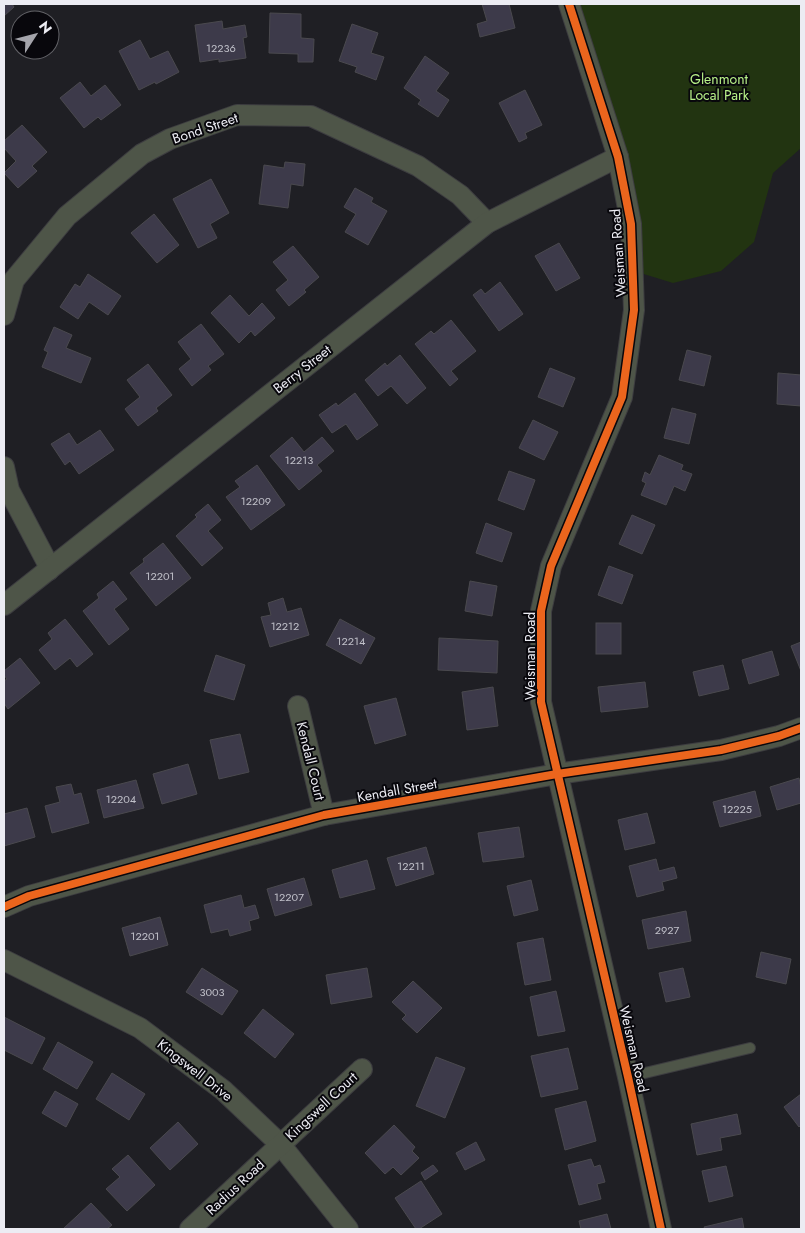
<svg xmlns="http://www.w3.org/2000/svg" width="805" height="1233" viewBox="0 0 805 1233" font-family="Jost,sans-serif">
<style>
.green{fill:#223411}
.building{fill:#3d3a4a;stroke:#4a494e}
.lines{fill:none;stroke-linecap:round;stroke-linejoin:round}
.lane-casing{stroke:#3d3d40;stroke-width:12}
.street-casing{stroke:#3d3d40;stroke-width:22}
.lane{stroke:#4e5548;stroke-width:10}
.street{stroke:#4e5548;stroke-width:20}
.cycleway-casing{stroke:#08070c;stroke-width:11}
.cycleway{stroke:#eb651d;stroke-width:8}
.labels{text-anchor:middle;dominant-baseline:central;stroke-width:4;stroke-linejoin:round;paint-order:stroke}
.number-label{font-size:11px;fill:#c0c0c9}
.park-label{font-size:14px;fill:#b8f188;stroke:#08070c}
.street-label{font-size:14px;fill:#ececf3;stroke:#08070c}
</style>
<rect width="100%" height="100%" fill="#1f1f24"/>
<polygon class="green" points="569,4 801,4 801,148 773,173 754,242 721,271 673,283 634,271 631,224"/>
<g class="building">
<polygon points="4,4 12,4 14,7 4,16"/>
<polygon points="482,4 509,4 515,28 480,37 477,24 487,21"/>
<polygon points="270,13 301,14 301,38 314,39 313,62 298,62 298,54 269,53"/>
<polygon points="222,21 223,29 245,25 247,37 243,38 246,58 219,62 219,59 200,62 195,25"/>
<polygon points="352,24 378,33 371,53 384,57 376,80 355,72 357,67 339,61"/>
<polygon points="140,40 150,59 168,51 179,72 156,84 155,82 139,90 119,51"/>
<polygon points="425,56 449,73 436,91 449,100 438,117 418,104 421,100 404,88"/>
<polygon points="80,82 91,96 105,85 121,105 101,120 98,117 84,128 60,98"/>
<polygon points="525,90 542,125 525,133 527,138 519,142 499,103"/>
<polygon points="22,125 47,152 32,166 37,171 18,188 4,173 16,161 4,148 4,141"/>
<polygon points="285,162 305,164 303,186 291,184 288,208 259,204 264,165 284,168"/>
<polygon points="211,179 229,213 210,224 217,238 198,248 173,199"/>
<polygon points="355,188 373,198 371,202 387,211 368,245 345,232 356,214 344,207"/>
<polygon points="154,214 179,245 157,263 131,233"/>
<polygon points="559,243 580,278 556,291 535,256"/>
<polygon points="293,246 319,277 304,290 306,292 289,306 276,290 288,280 273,262"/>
<polygon points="88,274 121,296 108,315 89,302 78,319 60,307 75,284 80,287"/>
<polygon points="500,282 523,314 499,331 473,295 481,289 485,294"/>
<polygon points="230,295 249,316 262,303 275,318 255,336 251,331 239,343 211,313"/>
<polygon points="451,320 476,351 451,371 458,379 450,386 415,344 431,331 434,334"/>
<polygon points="201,324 224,354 208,366 211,370 192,386 179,369 191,359 178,342"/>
<polygon points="54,327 72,335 66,348 91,358 81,383 42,367 48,352 44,350"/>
<polygon points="687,350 711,356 704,386 679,380"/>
<polygon points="400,355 426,388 407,404 391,386 378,396 365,380 385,363 387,366"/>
<polygon points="148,364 172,395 156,408 158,411 138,426 125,409 140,397 127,380"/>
<polygon points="550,368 575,378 563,407 538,397"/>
<polygon points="778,373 801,375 801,406 777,404"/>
<polygon points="355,393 378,425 357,440 346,424 332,433 319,415 336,403 338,406"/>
<polygon points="672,408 696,414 689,444 664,438"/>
<polygon points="533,420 558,432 544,460 519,448"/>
<polygon points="100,430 114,450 79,474 70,461 65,465 51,444 69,433 77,445"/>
<polygon points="292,437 304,452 322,437 334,451 317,465 322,471 299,490 270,456"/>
<polygon points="659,455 683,465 681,470 692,474 685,491 674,486 666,505 641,495 646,483 642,481 645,472 650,475"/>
<polygon points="257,465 285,505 251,530 226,497 240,487 235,481"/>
<polygon points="509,471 535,480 524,510 498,500"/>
<polygon points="208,504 221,520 208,531 223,548 202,566 176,536 197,517 195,515"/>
<polygon points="632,515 655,525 642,554 619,544"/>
<polygon points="486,523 512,533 502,562 476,553"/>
<polygon points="163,543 191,578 156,606 130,573 144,562 143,559"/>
<polygon points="609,566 633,575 622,604 598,595"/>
<polygon points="113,581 127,599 114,609 129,629 109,645 83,611 99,598 97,594"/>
<polygon points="470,581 497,586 492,616 465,611"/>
<polygon points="283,598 287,612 301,608 309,635 270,647 261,617 271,615 268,603"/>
<polygon points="65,619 93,654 77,667 70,658 55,670 39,650 52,639 48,633"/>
<polygon points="340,619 375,638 361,664 326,645"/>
<rect x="596" y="623" width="25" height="31"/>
<polygon points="439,638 498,641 497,673 438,670"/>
<polygon points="801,642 801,671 791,646"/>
<polygon points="772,651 779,675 749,684 742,660"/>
<polygon points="216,655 245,665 234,700 204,691"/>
<polygon points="20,658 40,683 8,709 4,703 4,681 7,679 4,675 4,671"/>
<polygon points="723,665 729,689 699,696 693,672"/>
<polygon points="645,682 648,707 601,712 598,687"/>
<polygon points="493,687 498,726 467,730 462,692"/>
<polygon points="396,698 406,735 375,744 364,706"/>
<polygon points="240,734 249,772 219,779 210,740"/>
<polygon points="188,764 197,794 162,804 153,774"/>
<polygon points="799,778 801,788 801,803 777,810 770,787"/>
<polygon points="136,780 144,808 104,818 97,790"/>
<polygon points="71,784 74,795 81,793 89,823 52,833 45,806 60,802 56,787"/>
<polygon points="755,791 761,816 720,827 713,802"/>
<polygon points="27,808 35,837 4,846 4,814"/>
<polygon points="647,813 655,843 625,850 618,820"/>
<polygon points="519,827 524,857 483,862 478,833"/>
<polygon points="426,847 434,874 396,886 387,858"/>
<polygon points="656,859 659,871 674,867 677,878 662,882 664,890 637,897 629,866"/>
<polygon points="367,860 375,889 340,898 332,870"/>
<polygon points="304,878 312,905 275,916 267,889"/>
<polygon points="531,880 538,910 514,916 507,886"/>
<polygon points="241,895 244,908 255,905 259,918 249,921 251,930 230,936 228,929 211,933 204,905"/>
<polygon points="686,911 691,941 648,949 642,920"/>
<polygon points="160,917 168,945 130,956 122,928"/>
<polygon points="543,938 551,980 525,985 517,943"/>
<polygon points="761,952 791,959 786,984 756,977"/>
<polygon points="202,968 238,991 222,1015 186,992"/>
<polygon points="367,968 372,997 331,1004 326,975"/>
<polygon points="683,968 690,997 666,1002 659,973"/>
<polygon points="413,981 442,1008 417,1033 402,1019 406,1015 392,1002"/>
<polygon points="556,991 565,1031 538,1036 530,997"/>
<polygon points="263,1009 294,1034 275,1058 244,1033"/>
<polygon points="4,1017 45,1038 32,1064 4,1050"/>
<polygon points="58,1042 93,1062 77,1089 43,1069"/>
<polygon points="568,1048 578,1089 541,1097 531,1056"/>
<polygon points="436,1057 465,1068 445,1118 416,1106"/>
<polygon points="112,1073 145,1094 129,1120 96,1099"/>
<polygon points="55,1091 78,1104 66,1127 42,1113"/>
<polygon points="801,1094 801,1125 799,1127 784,1107"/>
<polygon points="586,1101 596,1141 565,1150 555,1109"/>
<polygon points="737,1114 741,1134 720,1138 722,1150 697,1155 691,1124"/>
<polygon points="178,1122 198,1144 170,1170 150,1148"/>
<polygon points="394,1125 415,1147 412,1151 419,1158 401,1175 393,1167 385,1174 365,1153"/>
<polygon points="476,1142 485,1160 465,1170 456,1153"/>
<polygon points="128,1155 155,1185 127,1211 106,1189 120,1177 112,1169"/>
<polygon points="591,1159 594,1167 600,1165 605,1182 597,1184 601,1199 579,1205 568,1165"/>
<polygon points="433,1165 438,1171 425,1180 421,1173"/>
<polygon points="726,1166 733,1196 709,1202 702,1171"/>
<polygon points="421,1181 442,1214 419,1229 416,1229 395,1198"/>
<polygon points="91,1203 112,1225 107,1229 63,1229"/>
<polygon points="607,1214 611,1229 581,1229 579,1221"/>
<polygon points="742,1218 744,1229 705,1229 704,1227"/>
</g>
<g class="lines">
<g class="lane-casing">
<polyline id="lane" points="628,1077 750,1048"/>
</g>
<g class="street-casing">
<g id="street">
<polyline points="569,4 618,157 631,224 634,310 622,397 551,566 541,611 541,702 628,1077 661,1229"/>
<polyline points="4,315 14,280 67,216 142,154 170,139 237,115 311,116 418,166 460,195 487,223"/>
<polyline points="4,467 9,490 49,566 49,570"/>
<polyline points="4,605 487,223 618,157"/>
<polyline points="298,706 324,815"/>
<polyline points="4,907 29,896 324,815 557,774 721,750 779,736 801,728"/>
<polyline points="4,960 140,1028 223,1090 280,1144 348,1229"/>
<polyline points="190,1229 362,1069"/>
</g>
</g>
<use href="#lane" class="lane"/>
<use href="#street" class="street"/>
<g class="cycleway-casing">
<g id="cycleway">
<polyline points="569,4 618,157 631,224 634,310 622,397 551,566 541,611 541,702 628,1077 661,1229"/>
<polyline points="4,907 29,896 324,815 557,774 721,750 779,736 801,728"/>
</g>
</g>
<use href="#cycleway" class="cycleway"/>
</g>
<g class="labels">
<g class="number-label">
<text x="221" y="48">12236</text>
<text x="299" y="460">12213</text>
<text x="256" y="501">12209</text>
<text x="160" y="576">12201</text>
<text x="285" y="626">12212</text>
<text x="351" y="641">12214</text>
<text x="121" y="799">12204</text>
<text x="737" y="809">12225</text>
<text x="411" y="866">12211</text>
<text x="289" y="897">12207</text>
<text x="667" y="930">2927</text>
<text x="145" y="936">12201</text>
<text x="212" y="992">3003</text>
</g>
<g class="park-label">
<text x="719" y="79">Glenmont<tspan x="719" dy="16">Local Park</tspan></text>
</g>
<g class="street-label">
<text transform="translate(205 128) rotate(-19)">Bond Street</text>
<text transform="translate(618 253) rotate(-94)">Weisman Road</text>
<text transform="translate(302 369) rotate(-38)">Berry Street</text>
<text transform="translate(530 656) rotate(-90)">Weisman Road</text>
<text transform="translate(311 761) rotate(76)">Kendall Court</text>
<text transform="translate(397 790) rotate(-10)">Kendall Street</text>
<text transform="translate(634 1049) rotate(77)">Weisman Road</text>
<text transform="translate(195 1070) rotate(38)">Kingswell Drive</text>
<text transform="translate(321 1106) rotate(-43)">Kingswell Court</text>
<text transform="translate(235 1187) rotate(-43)">Radius Road</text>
</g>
</g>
<rect width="805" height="1233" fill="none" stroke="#ececf3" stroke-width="10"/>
<g transform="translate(35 35) rotate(54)"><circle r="24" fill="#08070c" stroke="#636368"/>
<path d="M0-4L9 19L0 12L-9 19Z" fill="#a4a4ab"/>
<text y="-8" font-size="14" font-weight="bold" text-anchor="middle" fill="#ececf3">N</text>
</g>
</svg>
